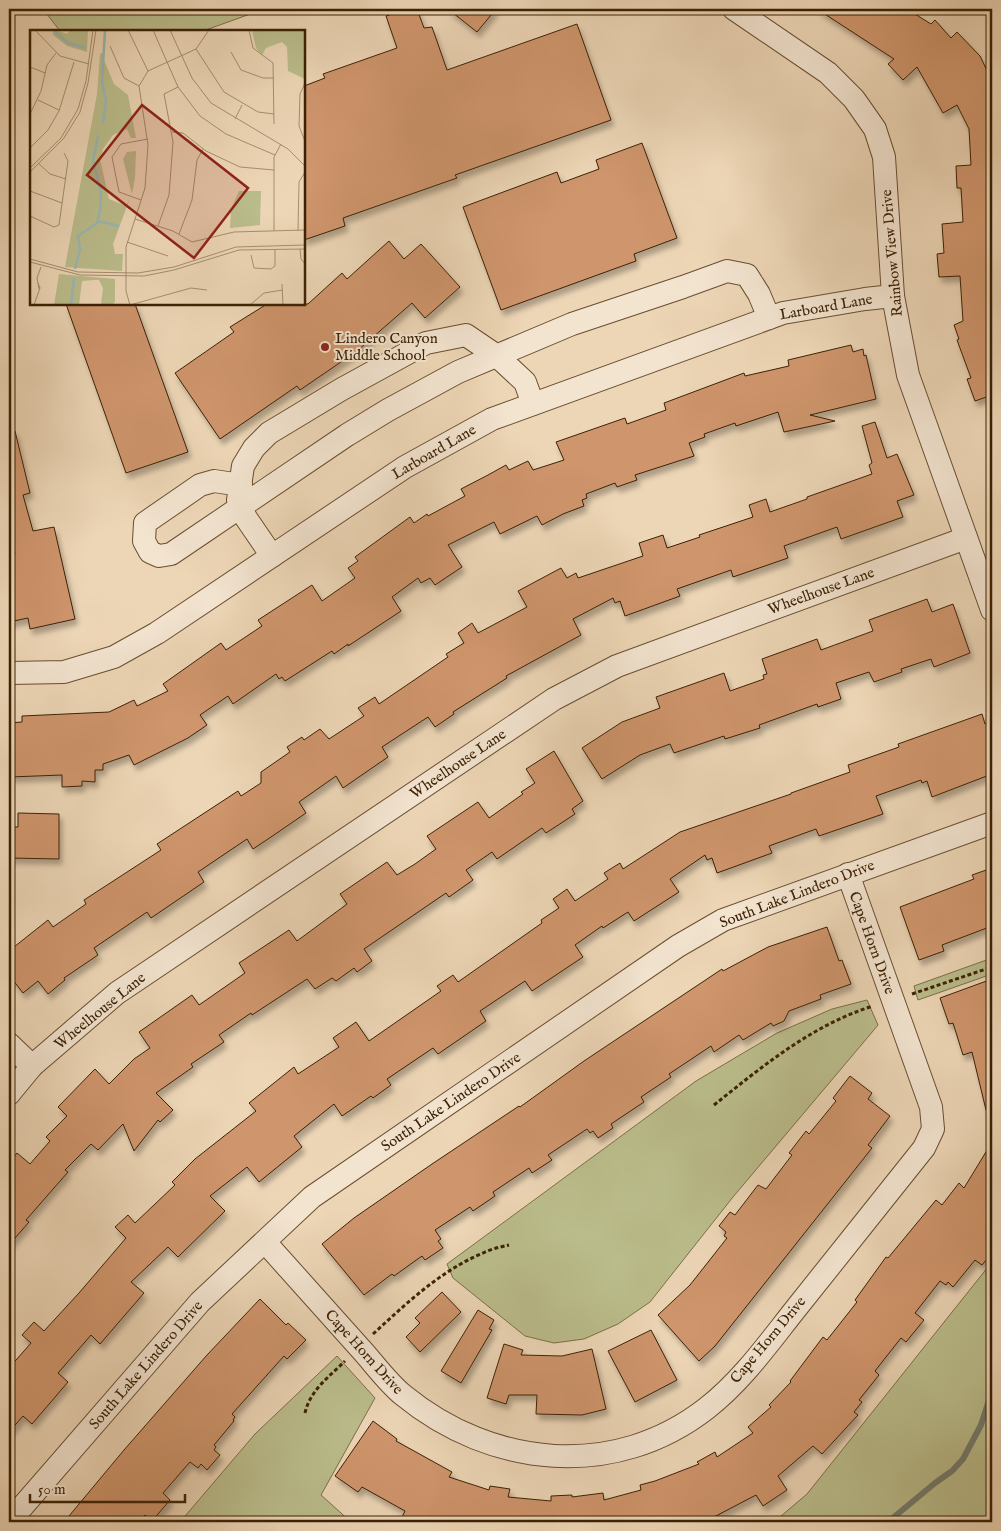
<svg xmlns="http://www.w3.org/2000/svg" width="1001" height="1531" viewBox="0 0 1001 1531" font-family="'IM FELL English',serif">
<style>
.green{fill:#bbbd8c;stroke:#7b6f48}
.lines{fill:none;stroke-linecap:round;stroke-linejoin:round}
.stream{stroke:#747c6e;stroke-width:6}
.building{fill:#cf956c;stroke:#3b2105;filter:url(#shadow)}
.minor-casing{stroke:#684e31;stroke-width:24}
.path{stroke:#3b2105;stroke-width:3;stroke-dasharray:4 2.5;stroke-linecap:butt}
.minor{stroke:#f3e4d0;stroke-width:22}
.poi-dot{fill:#8f2418;stroke:#f3e4d0;stroke-width:2}
.labels{text-anchor:middle;dominant-baseline:central;stroke-width:4;stroke-linejoin:round;paint-order:stroke}
.street-label{font-size:15px;fill:#3b2105;stroke:#f3e4d0}
.poi-label{font-size:15px;fill:#3b2105;stroke:#f3e4d0;text-anchor:start}
.inset-river{fill:none;stroke:#9ab8b4;stroke-width:2.5}
.inset-road{fill:none;stroke:#a68e6f;stroke-width:1}
.view{fill:#8f2418;fill-opacity:0.15;stroke:#8f2418;stroke-width:2.5}
.inset-edge{fill:none;stroke:#3b2105;stroke-width:2.5}
</style>
<defs>
<filter id="shadow"><feDropShadow dx="3" dy="5.5" stdDeviation="2.5" flood-color="#0004"/></filter>
</defs>
<rect width="100%" height="100%" fill="#edd6b6"/>
<filter id="stains"><feTurbulence type="fractalNoise" baseFrequency=".004" numOctaves="4"/><feColorMatrix values="0 0 0 0 .2 0 0 0 0 .09 0 0 0 0 .02 0 0 0 .5 -.17"/></filter>
<radialGradient id="worn" r=".72"><stop offset=".6" stop-color="#630" stop-opacity="0"/><stop offset="1" stop-color="#630" stop-opacity=".3"/></radialGradient>
<g class="green">
<polygon points="43,9 291,9 253,13 203,31 60,31"/>
<polygon points="992,958 992,974 918,1000 914,986"/>
<polygon points="867,1000 878,1025 868,1037 733,1197 650,1302 618,1324 584,1339 554,1343 525,1336 453,1278 447,1264 696,1081 777,1033 832,1009"/>
<polygon points="992,1262 992,1522 774,1522 807,1494"/>
<polygon points="337,1356 375,1398 321,1495 351,1522 180,1522 255,1434"/>
</g>
<g class="lines">
<polyline class="stream" points="888,1522 935,1483 952,1471 963,1459 981,1425 992,1391"/>
</g>
<g class="building">
<polygon points="406,9 417,9 424,28 432,27 447,70 577,24 611,120 455,175 457,178 343,218 345,226 304,240 304,86 325,78 323,74 397,48 386,16"/>
<polygon points="448,9 496,9 477,32"/>
<polygon points="817,9 907,9 931,24 935,20 951,38 957,32 980,56 992,81 992,395 975,401 967,379 971,378 957,340 959,339 954,325 963,321 960,276 939,277 937,254 944,253 942,224 963,222 961,188 957,188 956,166 971,165 969,129 957,105 943,113 917,67 903,80 888,64 894,59"/>
<polygon points="642,143 677,238 634,254 636,261 501,310 463,207 557,172 561,183 599,169 596,160"/>
<polygon points="389,241 404,259 421,244 460,287 425,318 412,303 357,351 300,390 297,386 220,439 175,373 234,332 230,327 267,304 308,304 342,273 347,279"/>
<polygon points="66,304 135,304 188,452 126,473"/>
<polygon points="851,345 853,352 863,349 864,356 866,355 876,399 810,415 835,421 784,432 778,412 736,426 735,423 704,434 705,437 689,443 694,456 635,475 637,480 617,487 615,483 586,494 587,498 582,500 584,506 563,514 542,525 537,516 500,534 494,522 448,545 462,567 435,585 430,578 421,583 418,578 392,597 401,611 348,646 348,644 334,654 332,651 285,681 282,677 279,679 276,674 233,704 228,696 200,715 207,725 188,738 134,765 129,755 103,764 103,770 95,770 95,782 82,781 82,786 62,787 62,775 10,777 9,723 22,722 22,716 109,712 134,700 137,706 168,691 163,684 221,643 226,650 262,626 258,620 312,585 322,601 355,578 348,568 358,561 355,557 410,517 414,523 427,514 428,516 465,496 461,489 488,475 506,465 509,470 528,461 533,470 564,460 556,442 625,418 627,424 666,410 664,403 744,373 745,376 789,366 788,360"/>
<polygon points="875,422 887,458 897,454 914,495 897,501 903,517 841,539 837,527 784,546 788,558 733,577 731,570 677,589 680,596 625,616 620,601 615,603 613,598 573,619 581,635 506,676 507,678 453,712 454,714 435,727 428,717 382,747 388,757 343,788 336,776 299,802 306,813 271,837 253,849 247,839 198,872 204,882 151,918 147,912 94,948 98,955 64,978 65,980 48,994 38,981 23,993 9,975 9,951 48,920 53,927 86,904 84,900 161,850 157,844 238,791 241,796 261,783 261,772 290,752 287,747 302,737 304,740 320,729 329,739 364,716 358,708 375,697 379,704 448,657 446,654 464,643 458,633 472,623 478,633 527,607 518,591 561,568 567,578 576,573 578,578 643,556 639,543 663,535 667,548 700,537 699,535 753,517 749,505 766,499 770,512 807,499 807,497 872,474 869,465 872,463 862,426"/>
<polygon points="15,431 30,493 23,495 33,531 54,527 75,619 30,629 28,618 9,622 9,556 15,554 9,530 9,432"/>
<polygon points="927,599 932,612 953,604 970,653 934,667 931,659 901,669 902,672 874,682 869,672 836,683 841,699 818,707 817,704 759,725 760,728 725,739 724,736 674,753 670,744 640,755 602,779 582,748 622,722 660,708 656,697 724,673 730,691 764,679 763,675 767,674 762,659 817,639 821,650 873,631 869,620"/>
<polygon points="982,714 985,724 992,721 992,774 932,797 927,781 922,783 921,780 876,796 883,814 819,836 816,829 769,846 772,853 717,873 712,858 707,860 705,855 670,879 679,892 634,921 628,912 603,928 602,926 575,945 583,957 532,991 525,981 480,1011 486,1021 438,1054 433,1048 387,1079 391,1085 373,1098 371,1096 342,1116 334,1104 294,1136 302,1147 259,1182 247,1167 210,1196 225,1211 178,1257 168,1247 131,1282 144,1293 100,1344 91,1335 58,1373 68,1382 32,1424 23,1416 9,1432 9,1368 31,1343 22,1335 34,1322 44,1331 79,1293 126,1238 115,1227 128,1215 135,1223 175,1185 172,1182 195,1159 256,1111 249,1103 294,1067 298,1074 339,1047 333,1038 356,1022 369,1041 441,991 437,986 453,975 458,982 542,923 541,920 559,908 553,899 567,889 575,901 608,879 604,873 620,863 623,869 680,832 791,794 791,793 850,772 848,765 899,747 898,744"/>
<polygon points="554,751 583,801 572,809 575,814 546,833 542,828 497,859 492,852 466,870 473,880 449,897 446,893 364,949 372,961 357,972 354,968 336,981 332,978 315,989 307,979 252,1015 251,1013 219,1035 224,1042 191,1064 193,1067 156,1093 173,1110 160,1122 158,1120 134,1151 123,1124 98,1150 91,1144 65,1170 68,1172 26,1220 29,1222 9,1245 9,1163 17,1153 30,1164 50,1141 46,1137 67,1116 58,1107 95,1069 109,1084 134,1059 150,1048 139,1032 192,995 199,1005 245,973 239,963 289,930 297,941 347,904 340,894 387,862 397,875 415,864 436,849 427,836 478,802 489,818 523,794 521,792 535,783 526,769"/>
<polygon points="18,813 59,814 59,859 9,858 9,827 18,827"/>
<polygon points="992,868 992,926 942,945 944,951 919,960 900,907 974,879 972,875"/>
<polygon points="827,927 839,961 842,960 851,984 820,995 821,999 789,1011 784,1021 773,1026 771,1023 743,1040 739,1035 714,1052 711,1046 669,1074 671,1077 641,1097 644,1102 611,1124 613,1128 598,1138 593,1131 590,1133 587,1129 548,1155 552,1160 532,1173 529,1168 493,1192 495,1196 473,1211 470,1207 435,1230 441,1239 438,1241 443,1248 425,1260 422,1256 394,1276 392,1274 364,1295 322,1244 354,1218 432,1164 519,1106 520,1107 584,1061 722,969 723,971 768,947"/>
<polygon points="992,979 992,1109 986,1110 972,1052 963,1055 953,1023 949,1024 940,998"/>
<polygon points="850,1076 872,1093 868,1099 890,1116 868,1145 872,1148 715,1346 699,1361 658,1315 690,1285 727,1238 724,1236 726,1232 719,1226 730,1212 735,1215 758,1185 766,1189 792,1155 789,1153 806,1131 809,1134 836,1101 833,1098"/>
<polygon points="992,1142 992,1253 982,1265 975,1260 953,1287 948,1282 946,1285 940,1281 915,1313 924,1320 906,1342 901,1338 875,1371 879,1375 859,1400 862,1402 854,1412 858,1415 822,1454 813,1446 778,1476 787,1490 763,1506 756,1495 714,1517 716,1522 415,1522 402,1517 405,1511 362,1487 358,1492 335,1476 373,1421 397,1439 396,1441 452,1472 449,1477 489,1490 490,1486 510,1489 508,1497 551,1501 551,1496 572,1495 572,1497 603,1493 604,1500 641,1490 640,1485 655,1481 699,1464 697,1462 715,1452 717,1457 753,1433 748,1427 771,1407 769,1405 791,1382 790,1381 823,1337 827,1340 857,1302 855,1300 886,1257 888,1258 936,1200 942,1205 959,1183 964,1188"/>
<polygon points="442,1292 461,1312 420,1352 406,1337 420,1323 415,1318"/>
<polygon points="260,1299 286,1325 288,1323 306,1340 287,1359 284,1356 232,1414 235,1417 233,1420 234,1421 214,1445 216,1447 214,1450 220,1455 207,1470 201,1464 198,1468 190,1462 163,1493 170,1500 152,1521 145,1515 138,1522 64,1522 124,1450 207,1355"/>
<polygon points="478,1310 494,1320 489,1329 492,1330 461,1383 441,1371"/>
<polygon points="651,1330 677,1380 635,1402 608,1351"/>
<polygon points="504,1344 523,1350 521,1355 562,1356 592,1349 606,1409 582,1415 536,1414 537,1395 509,1395 506,1404 487,1398"/>
</g>
<g class="lines">
<g class="minor-casing">
<g id="minor">
<polyline points="734,9 828,73 854,99 875,129 884,157 893,296 908,375 992,610"/>
<polyline points="241,485 214,481 200,485 145,523 144,541 150,552 159,556 171,554 347,435 388,410 458,372 572,324 683,287 727,271 747,275 759,294 769,318"/>
<polyline points="272,556 246,518 238,500 243,466 254,448 269,433 342,389 426,343 466,335 497,356 525,382 533,404"/>
<polyline points="9,673 64,672 114,657 157,633 405,467 492,419 783,313 865,299 893,296"/>
<polyline points="9,1044 32,1066"/>
<polyline points="9,1094 32,1066 117,993 554,699 617,666 966,538"/>
<path d="M265 1242C296 1277 328 1312 359 1347 373 1362 387 1382 403 1395 492 1468 615 1480 707 1408 743 1380 770 1341 798 1306 840 1253 882 1201 924 1148L933 1129 931 1107 848 874"/>
<polyline points="9,1522 200,1302 312,1197 678,946 723,920 992,823"/>
</g>
</g>
<g class="path">
<polyline points="912,994 992,967"/>
<path d="M714 1105C763 1066 812 1025 873 1006"/>
<path d="M373 1334C407 1303 440 1271 483 1253 491 1249 500 1247 509 1245"/>
<path d="M305 1413C310 1390 330 1376 345 1361"/>
</g>
<use href="#minor" class="minor"/>
</g>
<circle class="poi-dot" cx="325" cy="347" r="5"/>
<g class="labels">
<g class="street-label">
<text transform="translate(892 253) rotate(-95)">Rainbow View Drive</text>
<text transform="translate(826 307) rotate(-10)">Larboard Lane</text>
<text transform="translate(434 452) rotate(-30)">Larboard Lane</text>
<text transform="translate(821 591) rotate(-20)">Wheelhouse Lane</text>
<text transform="translate(458 764) rotate(-34)">Wheelhouse Lane</text>
<text transform="translate(797 894) rotate(-21)">South Lake Lindero Drive</text>
<text transform="translate(872 943) rotate(70)">Cape Horn Drive</text>
<text transform="translate(100 1011) rotate(-39)">Wheelhouse Lane</text>
<text transform="translate(451 1102) rotate(-34)">South Lake Lindero Drive</text>
<text transform="translate(768 1340) rotate(-50)">Cape Horn Drive</text>
<text transform="translate(364 1352) rotate(48)">Cape Horn Drive</text>
<text transform="translate(146 1365) rotate(-49)">South Lake Lindero Drive</text>
</g>
<g class="poi-label">
<text x="335" y="338">Lindero Canyon<tspan x="335" dy="17">Middle School</tspan></text>
</g>
</g>
<g transform="translate(30 30)">
<rect width="275" height="275" fill="#edd6b6"/>
<path d="M26 0 37 4 40 0H58L57 22 37 16 22 4ZM222 0H275V49L258 41 257 17 252 12 236 18 232 25 226 18ZM74 22V30L84 54 98 65 106 108H101L97 99 83 105 73 119 70 129 79 169 96 176 100 168 83 214 85 224H93L92 241 35 237 67 64 70 24ZM106 121 105 148 102 164 93 129 97 122ZM209 161H231L230 195 200 198 201 179ZM29 244 85 249V271L83 275H71L73 258 69 250H64L52 251 49 275H24Z" fill="#bbbd8c"/>
<path class="inset-river" d="M24 1 38 13 56 18M73 93 76 71 72 52 75 0M68 191 89 196M45 239 50 220 48 206 67 193 70 180 71 162 63 131 68 106M41 275 44 248"/>
<path class="inset-road" d="M5 0 30 26 59 34M98 0 118 41M123 0 148 57 170 86 196 104 245 125M140 0 162 48 181 73 258 119 275 136M219 0 223 18 243 33 244 94M80 16 94 48 109 56M166 19 194 62 228 82 244 84M201 22 211 40 233 48H244M0 37 15 43M275 53 270 64 269 96 275 111M8 70 29 80M0 84 11 61 17 35 26 23M205 89 212 75M142 102 153 103 176 121 210 137 244 140M0 118 18 100 29 81 44 32M8 133 20 144 36 149M0 138 31 108 48 79 56 51 63 0M0 142 34 108 50 82 58 53 66 0M0 161 32 173M111 170 89 162 82 127 91 114 118 109M0 186 24 197 29 195 38 131 34 123M105 189 143 201 162 212 204 202 275 200M128 196 139 165 143 112 134 64 148 57M244 201V127L251 114M268 201 269 152 275 142M149 204 162 170 167 130 173 119M97 212 138 226M270 219 271 229 275 234M221 225 224 238 241 239 245 236V220M0 229 48 242 108 243 144 237 206 217 275 215M0 232 50 245 114 246 144 240 209 220 275 219M252 254 253 275M9 259 7 248 11 237M4 275 10 258 8 253M100 275 96 261V217L115 158 118 115 109 56 118 41 166 19 179 0M100 275 161 258 177 260M220 275 234 263 253 260"/>
<path class="view" d="M112 75 218 158 164 228 57 145Z"/>
<rect width="275" height="275" class="inset-edge"/>
</g>
<rect width="1001" height="1531" fill="none" stroke="#edd6b6" stroke-width="30"/>
<rect x="10" y="10" width="981" height="1511" fill="none" stroke="#3b2105" stroke-width="2.5"/>
<rect x="15" y="15" width="971" height="1501" fill="none" stroke="#3b2105"/>
<path d="M30 1494v8h155v-8" fill="none" stroke="#3b2105" stroke-width="2.5"/>
<text x="38" y="1494" font-size="15" fill="#3b2105" stroke="#f3e4d0" stroke-width="4" paint-order="stroke">50 m</text>
<rect width="100%" height="100%" filter="url(#stains)"/>
<rect width="100%" height="100%" fill="url(#worn)"/>
</svg>
